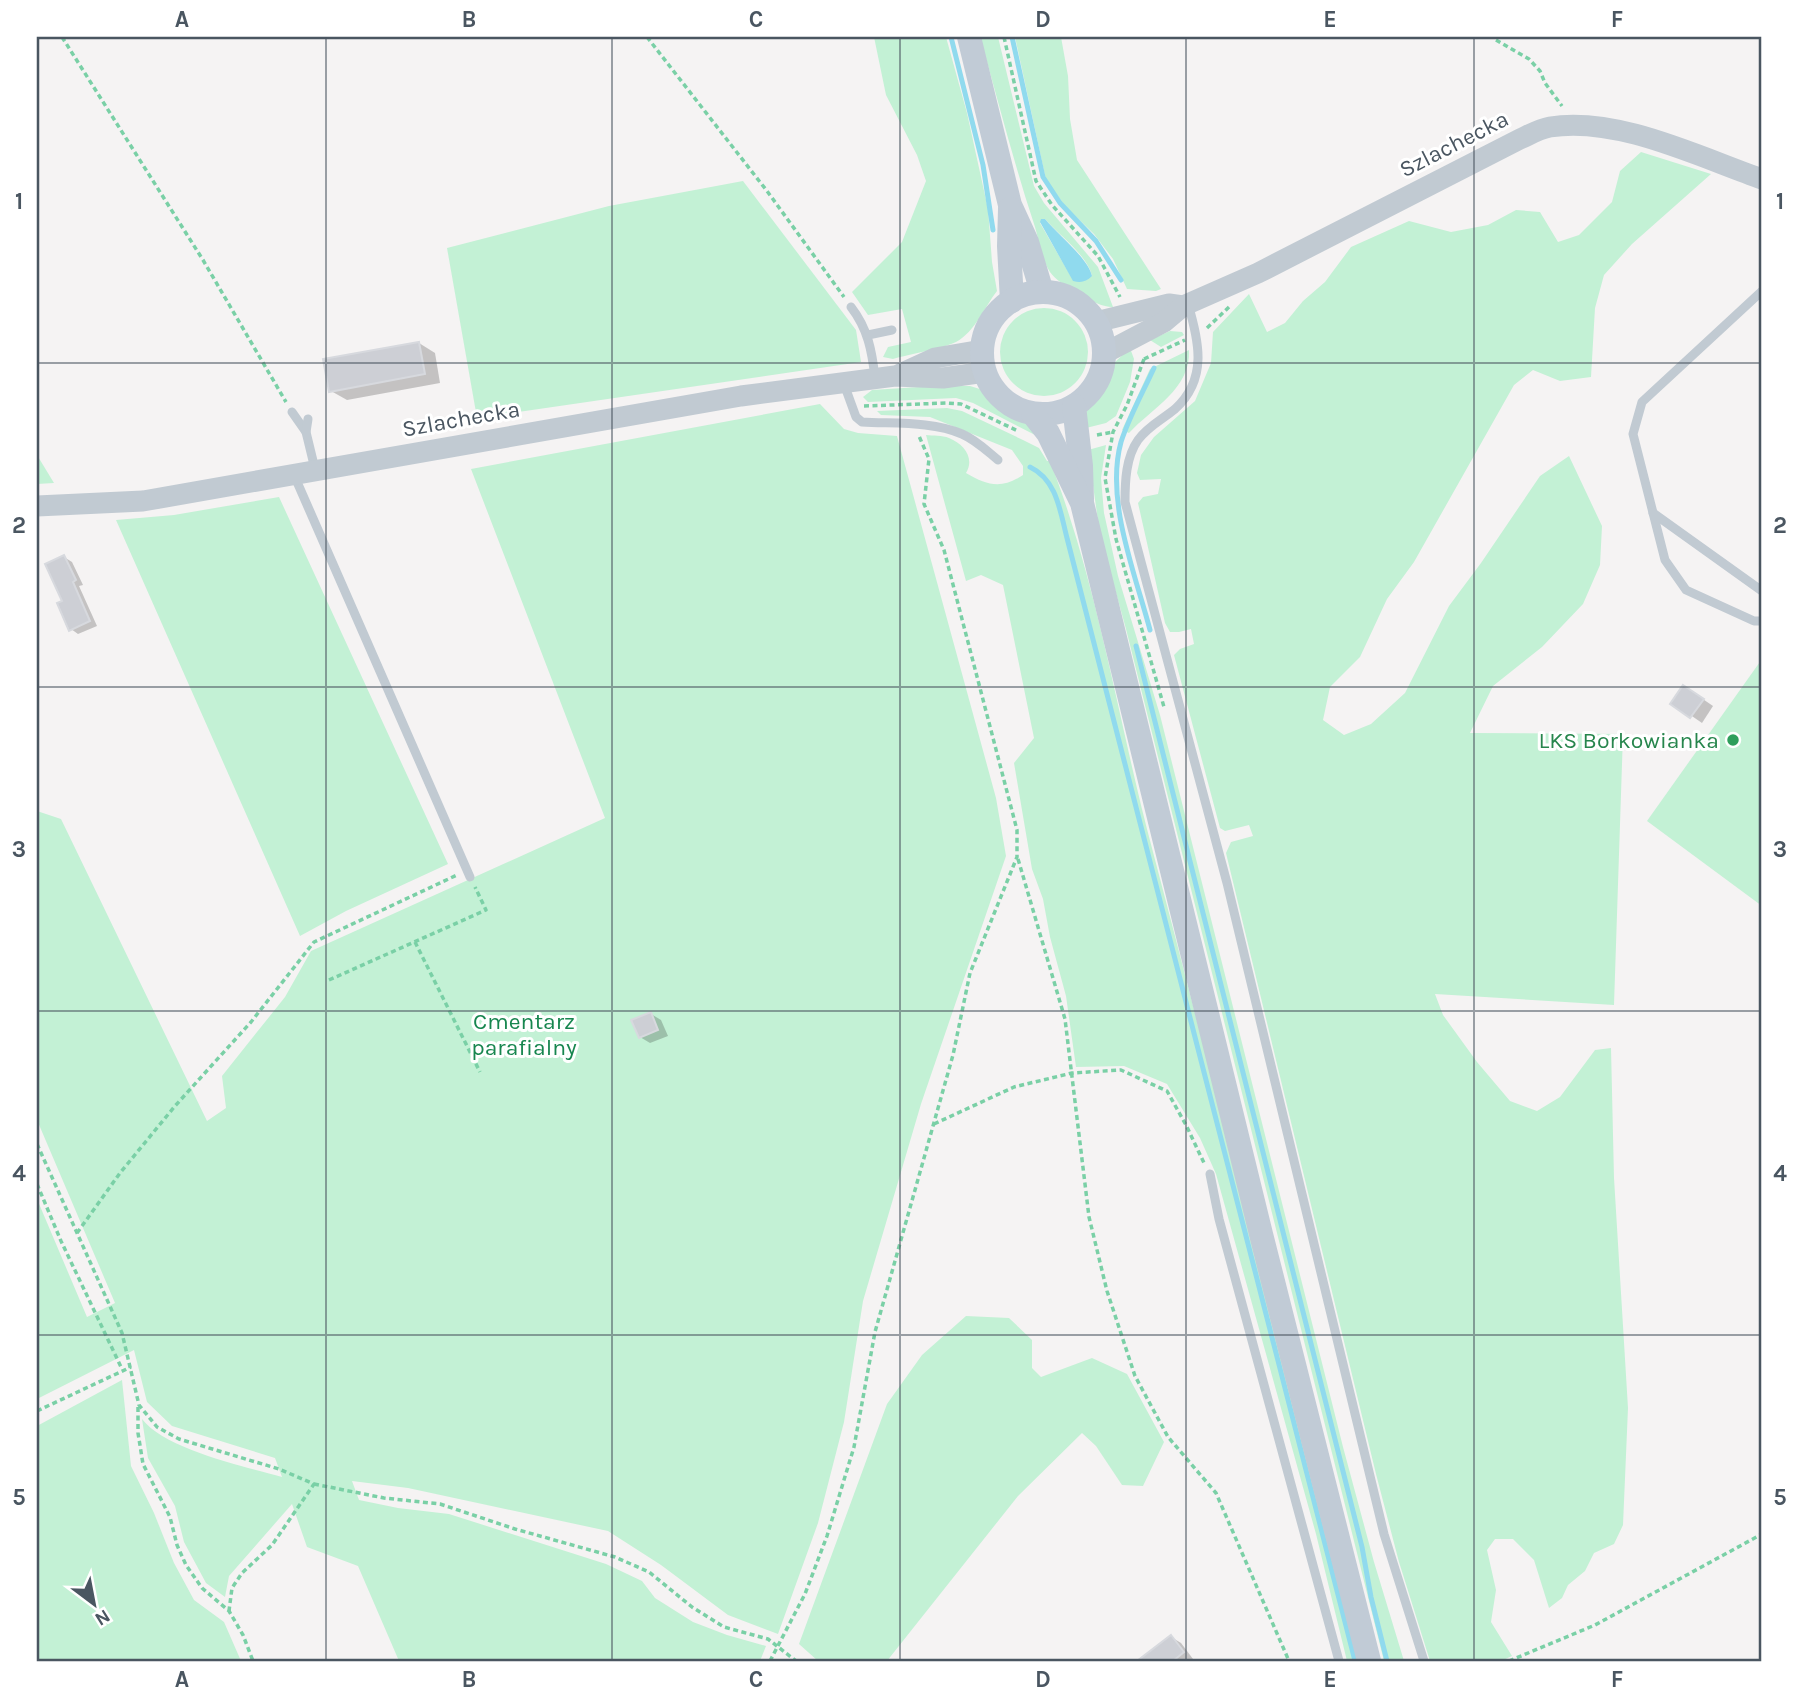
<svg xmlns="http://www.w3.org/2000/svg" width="1799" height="1698" viewBox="0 0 1799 1698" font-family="Karla,sans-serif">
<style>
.green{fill:#c3f1d5;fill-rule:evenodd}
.water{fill:#90daee}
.shadow{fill:#0003}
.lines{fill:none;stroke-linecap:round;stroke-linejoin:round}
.stream{stroke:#90daee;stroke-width:5}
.building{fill:#cdcfd5;stroke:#d7d9de;stroke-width:2}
.path{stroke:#7ad0a6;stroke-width:3.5;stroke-dasharray:5 3.5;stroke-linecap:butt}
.service{stroke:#c1cad2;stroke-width:9}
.tertiary{stroke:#c1cad2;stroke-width:21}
.secondary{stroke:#c1cbd6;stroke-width:24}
.grid{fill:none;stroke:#4a5661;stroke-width:2;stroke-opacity:0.55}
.leisure-dot{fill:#2e9e5b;stroke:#fff;stroke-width:2.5}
.labels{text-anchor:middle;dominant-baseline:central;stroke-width:6;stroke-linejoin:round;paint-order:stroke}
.street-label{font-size:23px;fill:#4a5661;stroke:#fff}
.leisure-label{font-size:23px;fill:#27864d;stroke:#fff;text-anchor:end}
.park-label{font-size:23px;fill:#17864f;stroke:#fff}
.neatline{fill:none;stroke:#4a5661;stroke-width:2.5}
.grid-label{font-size:23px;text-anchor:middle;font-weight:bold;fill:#4a5661}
</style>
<rect width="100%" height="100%" fill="#f5f3f3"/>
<g class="green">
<path d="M874 37H946L967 113 988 209 992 262 997 291C985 306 975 332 956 342 941 349 910 354 893 359L883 357 888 347 911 342 902 309 868 315 852 292 902 242 926 181 917 155 886 95Z"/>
<path d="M980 37H998L1034 186 1044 203 1098 267 1113 307C1098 308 1059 285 1050 272 1042 260 1039 241 1035 227 1014 164 998 100 980 37ZM1045 219C1059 235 1088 256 1092 276L1073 280 1040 223Z"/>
<polygon points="1015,37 1061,37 1068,76 1070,119 1077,160 1161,289 1156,291 1127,289 1113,259 1094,234 1065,206 1046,180"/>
<polygon points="1641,152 1711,174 1632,244 1604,275 1595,308 1591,377 1560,381 1533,370 1514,385 1414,562 1387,599 1360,657 1330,687 1323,720 1344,735 1371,724 1405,693 1449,606 1481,563 1540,476 1569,456 1602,526 1600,565 1583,604 1542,647 1493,686 1470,733 1623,734 1614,1005 1435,994 1443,1015 1477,1062 1510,1101 1537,1111 1560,1097 1595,1050 1611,1048 1614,1178 1628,1408 1623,1525 1614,1544 1594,1553 1585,1571 1568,1585 1562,1598 1549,1608 1534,1560 1513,1539 1495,1539 1487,1550 1496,1590 1491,1622 1512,1656 1501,1661 1430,1661 1399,1562 1376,1474 1226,853 1231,842 1253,836 1249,825 1225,831 1220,828 1174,655 1180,649 1194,644 1191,629 1179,632 1170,632 1165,623 1138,503 1143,497 1158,494 1161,479 1140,480 1137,473 1141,455 1154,437 1195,401 1211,363 1213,332 1249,294 1267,332 1285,323 1303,301 1325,282 1351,247 1409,221 1451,232 1488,225 1516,210 1540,212 1558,242 1579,235 1612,202 1620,171"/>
<polygon points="743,181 856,330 861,362 477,418 447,248 609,206"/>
<circle cx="1044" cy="352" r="44"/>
<polygon points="1170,331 1182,332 1184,335 1161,347 1150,340"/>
<polygon points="1130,348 1134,359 1130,382 1116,416 1106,423 1086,428 1085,415 1090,404 1102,391 1114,363"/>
<path d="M1189 350C1191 389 1152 408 1129 433L1122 430 1150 369Z"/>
<polygon points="935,386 970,386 983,390 1008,411 1022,417 1039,437 973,403 956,398 868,402 863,397 872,390"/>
<path d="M820 404 844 429 858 433 897 436 996 798 1006 856 921 1104 863 1301 844 1422 818 1523 778 1634 728 1615 661 1565 608 1531 408 1488 352 1481 359 1500 398 1508 449 1514 606 1564 642 1581 655 1598 693 1622 727 1635 766 1646 760 1661H399L358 1566 307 1547 292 1504 229 1576 225 1597 206 1583 184 1542 175 1506 148 1458 142 1419C166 1450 244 1466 282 1477L275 1458 172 1426 147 1402 134 1350 37 1399V1199L87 1317 115 1303 37 1120V811L61 819 207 1121 226 1108 222 1076 285 997 311 951 605 818 471 469Z"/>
<path d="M947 408 962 411 1023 440 1039 448 1047 461H1050C1099 587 1118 722 1153 852 1224 1121 1290 1391 1358 1661H1347L1316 1534 1216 1174 1200 1138 1167 1084 1124 1066 1076 1067 1066 996 1050 937 1043 899 1032 869 1014 763 1034 738 1003 585 981 575 966 581 926 435C933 436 942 435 949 438 964 444 975 458 966 473 988 486 1002 489 1023 475V466L1012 450 930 417 881 415 877 411Z"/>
<polygon points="1106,445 1101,478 1104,513 1118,576 1160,715 1343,1447 1374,1562 1404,1661 1384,1661 1126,629 1100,535 1088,450"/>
<polygon points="37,455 54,483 37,484"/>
<polygon points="279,497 448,864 346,911 300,936 116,520 174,515"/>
<polygon points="1762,659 1762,906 1647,821"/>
<polygon points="966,1316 1009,1318 1032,1340 1032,1368 1041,1377 1092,1358 1127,1374 1164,1442 1143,1486 1122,1485 1096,1446 1082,1433 1018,1496 887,1661 818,1661 799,1644 887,1404 922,1355"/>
<polygon points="122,1380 131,1466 154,1513 174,1563 194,1600 224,1622 241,1661 37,1661 37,1426"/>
</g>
<path class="water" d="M1041 219H1045C1058 235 1088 258 1092 276 1086 282 1081 283 1073 281L1040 222Z"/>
<g class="shadow">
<polygon points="419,343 435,353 440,383 347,400 331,391"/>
<polygon points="64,557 72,562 83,585 79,586 97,626 78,634 71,629 65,602"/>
<polygon points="1694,693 1713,706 1702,723 1673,703"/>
<polygon points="651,1014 661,1020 668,1036 650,1043 640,1037"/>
<polygon points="1171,1637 1181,1643 1193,1659 1190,1661 1140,1661"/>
</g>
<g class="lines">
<g class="stream">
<polyline points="951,37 983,165 993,230"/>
<polyline points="1012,37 1043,177 1060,203 1096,241 1121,280"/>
<path d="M1030 467C1057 480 1060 511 1067 538L1355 1661"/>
<path d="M1150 630C1135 573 1105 500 1121 442 1129 417 1143 392 1154 368"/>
<polyline points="1136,646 1362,1547 1371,1597 1387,1661"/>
</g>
</g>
<g class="building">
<polygon points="419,342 425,374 329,392 323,359"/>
<polygon points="64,555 76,580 73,582 90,621 69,631 57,603 62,601 45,564"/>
<polygon points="1683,685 1704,699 1690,718 1670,704"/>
<polygon points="651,1012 658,1030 639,1038 631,1020"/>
<polygon points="1171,1635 1184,1652 1173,1661 1137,1661"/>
</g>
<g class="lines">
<g class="path">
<polyline points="62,37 203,260 286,402"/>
<polyline points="647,37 767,191 844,297"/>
<polyline points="1004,37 1036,181 1052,205 1098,256 1120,297"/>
<polyline points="1496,40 1529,59 1540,71 1545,83 1562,106"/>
<polyline points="1207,328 1229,307"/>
<polyline points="1144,359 1127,405 1113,432 1105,478 1116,539 1164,707"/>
<polyline points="1144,359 1185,340"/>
<polyline points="864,406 947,403 961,404 1018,431"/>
<polyline points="1097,435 1113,432"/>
<polyline points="1018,859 1065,1019 1089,1217 1107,1291 1135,1376 1168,1437 1216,1493 1289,1661"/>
<polyline points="415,942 480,1072"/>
<polyline points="329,980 486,910 475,887"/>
<polyline points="934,1124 1014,1087 1072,1073 1121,1070 1167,1091 1186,1125 1204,1163"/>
<polyline points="37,1144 122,1333 139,1405 157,1427 179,1439 279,1469 314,1484 272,1545 242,1573 232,1588 229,1611"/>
<polyline points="37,1184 61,1241 122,1369"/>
<polyline points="77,1233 120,1173 175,1106 251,1022 314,942 457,875"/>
<polyline points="138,1407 138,1433 143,1464 170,1517 177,1545 186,1565 202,1588 229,1611 243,1635 253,1661"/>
<polyline points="37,1411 131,1367"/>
<polyline points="314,1484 384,1498 440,1504 515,1529 615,1557 649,1572 692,1607 724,1627 768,1639 796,1661"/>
<polyline points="770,1661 805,1594 827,1536 854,1447 875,1332 953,1055 970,973 1017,857 1017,830 944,550 924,504 929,459 919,436"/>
<polyline points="1509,1661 1595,1625 1762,1534"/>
</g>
<g class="service">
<polyline points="1762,291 1642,402 1633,434 1665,560 1686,590 1754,621 1762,621"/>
<path d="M1188 304C1199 341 1208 379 1175 409 1163 419 1148 426 1138 440 1126 457 1125 481 1125 502L1227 883 1384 1534 1424 1661"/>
<path d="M851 307C868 329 872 351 875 378"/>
<polyline points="868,335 892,330"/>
<path d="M844 384 856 417 862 422C894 424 932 421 962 434 976 440 987 451 998 460"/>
<polyline points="292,412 306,432"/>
<polyline points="308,419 306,432 315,469"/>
<polyline points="294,475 470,877"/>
<polyline points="1653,513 1762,591"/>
<polyline points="1210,1174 1219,1219 1339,1661"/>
</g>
<g class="tertiary">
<polyline points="1096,322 1169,304 1183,306"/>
<path d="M1105 353 1164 322 1183 306 1258 273 1520 139C1529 135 1539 129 1550 127 1617 116 1699 157 1762 179"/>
<polyline points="900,374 935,358 982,350"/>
<polyline points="37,506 143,501 741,396 895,376 943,378 985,372"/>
</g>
<g class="secondary">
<polyline points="969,37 1010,205 1027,242 1042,292"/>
<polyline points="1010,209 1009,246 1012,301"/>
<circle cx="1043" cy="353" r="61"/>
<polyline points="1074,406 1081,466 1082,499"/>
<polyline points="1033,414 1048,433 1082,503 1261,1234 1369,1661"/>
</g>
</g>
<path class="grid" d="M326 37V1661M612 37V1661M900 37V1661M1186 37V1661M1474 37V1661M37 363H1762M37 687H1762M37 1011H1762M37 1335H1762"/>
<circle class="leisure-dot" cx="1733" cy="740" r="7"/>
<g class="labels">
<g class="street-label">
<text transform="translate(1454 144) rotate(-27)">Szlachecka</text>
<text transform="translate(461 419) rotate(-10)">Szlachecka</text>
</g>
<g class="leisure-label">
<text x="1719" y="740">LKS Borkowianka</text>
</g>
<g class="park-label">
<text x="524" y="1021">Cmentarz<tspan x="524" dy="26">parafialny</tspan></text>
</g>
</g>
<rect width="1799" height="1698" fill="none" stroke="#ffffff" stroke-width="77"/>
<g transform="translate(94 1604) rotate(148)" stroke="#ffffff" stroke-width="5" paint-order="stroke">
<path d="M0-5L12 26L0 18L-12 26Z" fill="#4a5661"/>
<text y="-10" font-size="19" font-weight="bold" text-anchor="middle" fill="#4a5661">N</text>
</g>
<rect x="38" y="38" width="1722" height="1622" class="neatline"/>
<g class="grid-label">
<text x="182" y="27">A</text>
<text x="469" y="27">B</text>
<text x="756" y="27">C</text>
<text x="1043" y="27">D</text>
<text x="1330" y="27">E</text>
<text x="1617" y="27">F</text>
<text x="19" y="209">1</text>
<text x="1780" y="209">1</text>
<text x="19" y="533">2</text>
<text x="1780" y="533">2</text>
<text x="19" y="857">3</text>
<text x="1780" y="857">3</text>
<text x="19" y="1181">4</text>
<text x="1780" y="1181">4</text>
<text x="19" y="1505">5</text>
<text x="1780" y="1505">5</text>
<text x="182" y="1687">A</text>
<text x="469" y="1687">B</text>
<text x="756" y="1687">C</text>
<text x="1043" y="1687">D</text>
<text x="1330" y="1687">E</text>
<text x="1617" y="1687">F</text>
</g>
</svg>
